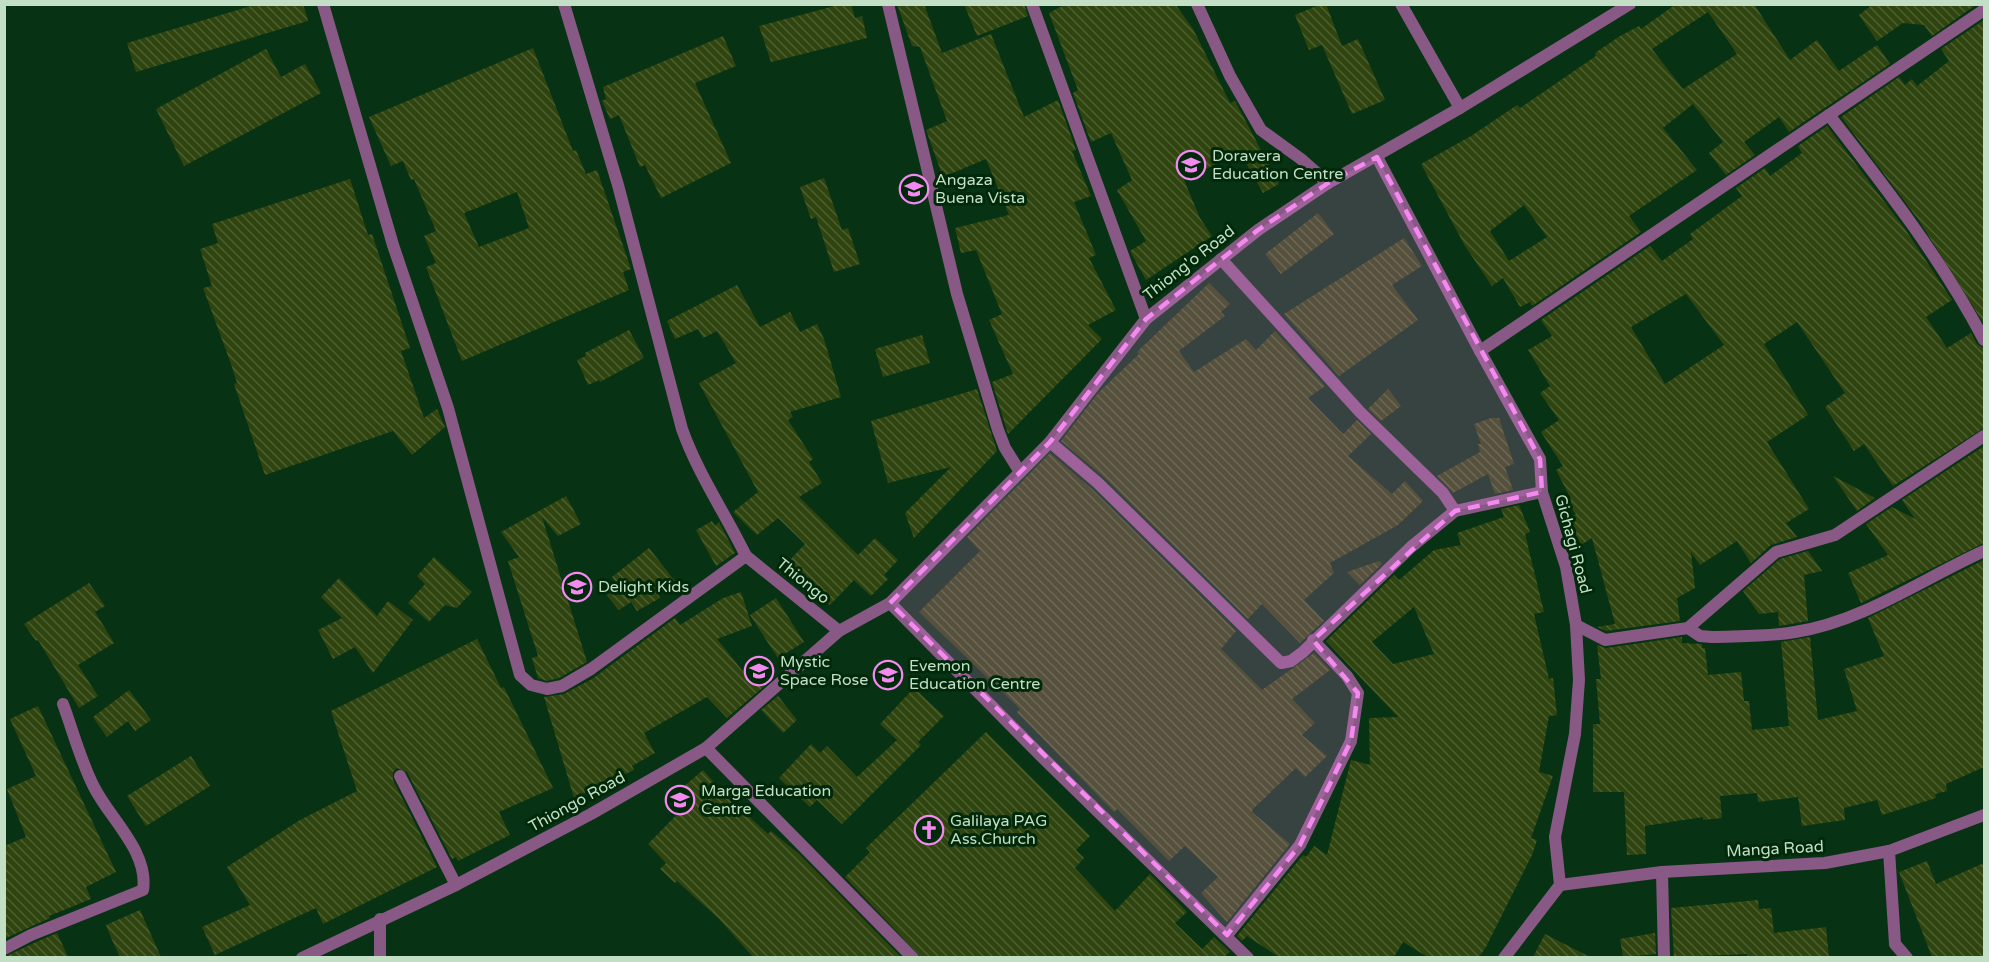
<svg xmlns="http://www.w3.org/2000/svg" width="1989" height="962" viewBox="0 0 1989 962" font-family="'Varela Round',sans-serif">
<style>
.building{fill:url(#building-back-hatch);fill-rule:evenodd}
.lines{fill:none;stroke-linecap:round;stroke-linejoin:round}
.minor{stroke:#885985;stroke-width:12}
.marked{fill:#f489f0;fill-opacity:0.2;stroke:#f489f0;stroke-width:4.5;stroke-dasharray:12 8;stroke-linejoin:round}
.labels{text-anchor:middle;dominant-baseline:central;stroke-width:6;stroke-linejoin:round;paint-order:stroke}
.poi-label{font-size:16px;fill:#c3dfc6;stroke:#00290a;text-anchor:start}
.street-label{font-size:16px;fill:#c3dfc6;stroke:#00290a}
</style>
<defs>
<pattern id="building-back-hatch" width="6" height="6" patternUnits="userSpaceOnUse" patternTransform="scale(1.5)"><rect width="6" height="6" fill="#2f440f"/><path d="M-1 5l2 2M0 0l6 6M5-1l2 2" fill="none" stroke="#4c5f30"/></pattern>
</defs>
<rect width="100%" height="100%" fill="#073314"/>
<g class="building">
<polygon points="258,4 303,4 308,21 136,72 127,43"/>
<polygon points="842,4 851,4 855,18 862,16 867,38 771,62 759,26"/>
<polygon points="897,4 924,4 942,53 991,34 1024,117 1058,100 1076,150 1072,151 1091,196 1074,202 1096,255 1089,258 1116,310 1088,325 1102,339 1008,434 992,382 1013,374 989,320 1002,314 976,250 961,253 955,228 1009,215 986,159 943,177 926,130 947,121 920,47 912,46"/>
<polygon points="964,4 1024,4 1028,16 977,36"/>
<polygon points="1066,4 1175,4 1193,29 1230,103 1235,101 1279,184 1263,193 1240,152 1184,180 1200,218 1212,236 1146,280 1130,251 1146,241 1117,190 1132,180 1111,133 1091,142 1073,93 1078,90 1049,13"/>
<polygon points="1321,4 1326,4 1342,46 1358,39 1385,100 1352,114 1322,45 1309,50 1295,15"/>
<path d="M1676 4H1754L1790 60 1817 40 1839 71 1877 45 1890 64 1789 132 1779 117 1744 142 1755 155 1726 175 1709 153 1723 142 1693 104 1663 128 1697 170 1629 216 1641 232 1532 306 1530 302 1520 307 1503 278 1492 286 1465 246 1421 164 1471 136 1517 105 1520 108 1596 56 1595 53 1620 36 1639 26 1641 29ZM1708 12 1737 54 1683 89 1652 49ZM1524 205 1547 237 1509 261 1490 231Z"/>
<polygon points="1873,4 1977,4 1932,36 1924,25 1903,23 1877,41 1859,15"/>
<polygon points="1984,20 1984,324 1918,219 1841,117 1899,77 1905,85 1912,79 1917,86 1949,61 1941,49"/>
<polygon points="723,36 736,66 695,83 731,163 661,198 645,165 640,167 619,115 610,119 602,101 606,99 603,87"/>
<path d="M533 48 573 151 576 150 586 174 597 170 631 269 623 272 629 290 462 361 426 267 436 263 424 236 436 231 414 179 411 180 403 161 391 166 369 117ZM517 192 529 228 479 247 464 213Z"/>
<polygon points="266,49 281,77 305,64 321,93 184,166 156,109"/>
<path d="M1827 126 1905 229 1952 300 1926 317 1947 348 1971 333 1977 344 1984 348V428L1893 486 1864 444 1854 451 1825 407 1845 393 1797 322 1764 344 1808 415 1767 442 1809 509 1786 523 1797 537 1771 545 1751 563 1737 541 1700 565 1691 552 1695 588 1677 598 1680 621 1606 631 1597 627 1615 624 1592 538 1581 545 1567 519 1576 514 1566 500 1570 497 1556 470 1563 466 1541 432 1559 420 1540 393 1550 386 1528 350 1552 336 1541 320 1650 246 1662 261 1693 239 1690 234 1742 196 1736 188 1765 168 1770 176 1802 153 1798 146ZM1686 294 1724 345 1665 384 1631 327Z"/>
<polygon points="824,178 842,230 848,228 860,264 834,272 816,217 811,219 800,187"/>
<polygon points="350,179 368,235 372,234 410,348 401,351 424,418 437,409 445,427 412,455 393,431 265,475 234,384 237,383 231,364 203,288 212,286 200,249 218,243 212,224"/>
<polygon points="1318,213 1334,234 1281,274 1265,254"/>
<polygon points="1404,238 1422,266 1392,285 1418,320 1339,376 1284,314"/>
<polygon points="1209,283 1230,304 1221,312 1225,316 1179,351 1194,372 1246,339 1256,350 1275,331 1325,386 1308,398 1343,434 1357,420 1371,434 1348,456 1392,494 1405,481 1423,501 1398,525 1330,563 1334,573 1304,600 1324,621 1300,643 1262,604 1248,619 1104,477 1061,441 1099,392 1139,354 1137,352"/>
<polygon points="737,285 760,327 790,312 800,332 817,324 824,339 841,397 790,412 793,417 788,420 813,459 809,462 822,483 799,497 858,555 875,538 898,560 884,575 888,579 871,596 854,580 830,605 787,563 805,544 778,518 757,535 733,512 758,492 699,383 736,363 717,331 703,338 698,329 675,339 667,321"/>
<polygon points="629,330 644,358 600,382 599,380 588,385 577,360 586,356 585,353"/>
<polygon points="922,335 930,363 883,377 875,349"/>
<polygon points="977,389 997,451 914,538 905,513 951,467 888,483 871,421"/>
<polygon points="1388,389 1401,406 1381,421 1368,409"/>
<polygon points="1491,418 1499,418 1514,464 1505,467 1513,490 1495,494 1488,474 1453,493 1437,476 1480,452 1478,444 1481,444 1474,424"/>
<polygon points="1984,446 1984,543 1861,603 1848,573 1888,555 1866,524 1892,507 1915,519 1902,500"/>
<polygon points="1050,453 1092,489 1236,631 1221,649 1262,690 1314,653 1330,670 1292,699 1315,723 1302,735 1327,756 1305,777 1296,768 1253,809 1252,812 1290,844 1227,922 1201,893 1218,877 1185,846 1169,861 1117,809 1114,812 1017,712 1020,709 919,612 980,551 967,537"/>
<polygon points="1833,476 1875,498 1857,511"/>
<polygon points="566,496 581,524 558,536 542,517 587,662 559,678 547,681 538,678 532,658 538,656 508,561 519,557 501,532"/>
<path d="M1519 505 1530 532 1525 534 1544 612 1534 614 1549 679 1553 678 1557 715 1549 716 1539 772 1553 776 1531 838 1537 840 1532 855 1486 947 1479 957H1428L1403 942 1394 957H1279L1247 936 1242 941 1237 936 1303 855 1306 857 1314 846 1327 855 1351 760 1370 765 1369 718 1398 717 1326 641 1394 575 1399 580 1434 550 1461 545 1457 533 1504 517 1501 509ZM1414 607 1434 654 1393 664 1372 642Z"/>
<polygon points="712,521 715,526 719,522 735,553 716,566 696,530"/>
<polygon points="649,548 675,581 658,594 660,598 637,611 631,602 619,610 603,591 615,581 612,577"/>
<polygon points="1808,551 1822,571 1804,575 1808,621 1779,626 1778,612 1759,614 1743,591 1780,559"/>
<polygon points="434,557 472,592 457,608 445,605 429,622 408,603 425,584 417,576"/>
<polygon points="1984,560 1984,767 1946,784 1947,791 1935,794 1936,798 1882,815 1877,800 1844,808 1845,820 1802,826 1798,797 1758,802 1757,793 1720,796 1722,818 1703,820 1703,817 1645,826 1646,854 1627,855 1624,792 1593,792 1593,724 1600,724 1596,679 1601,679 1597,645 1606,648 1682,637 1682,643 1702,644 1702,648 1705,648 1708,675 1741,672 1744,701 1749,701 1752,730 1789,726 1781,642 1810,637 1818,720 1857,711 1844,669 1884,656 1868,618"/>
<polygon points="1379,561 1382,564 1360,585 1347,572"/>
<polygon points="339,578 377,616 388,601 413,620 373,673 355,647 333,659 318,630 342,618 321,597"/>
<polygon points="89,583 105,606 95,612 114,643 78,665 98,696 79,708 38,640 36,641 24,624"/>
<polygon points="741,592 752,626 717,639 754,685 763,677 768,683 727,718 707,697 644,733 655,753 632,766 634,770 574,798 544,697 564,694 592,679 675,618 680,625 723,598"/>
<polygon points="776,598 804,642 778,658 750,615"/>
<polygon points="477,639 501,688 504,687 553,788 499,812 510,835 458,861 456,857 452,859 407,772 397,768 393,772 393,780 437,867 323,924 316,908 215,955 202,927 250,905 227,867 300,820 357,791 331,711"/>
<polygon points="914,688 944,716 918,742 921,745 842,824 817,800 810,807 779,778 811,744 820,753 827,746 857,777 897,740 880,724"/>
<polygon points="129,690 151,720 135,731 128,721 107,737 93,717"/>
<polygon points="778,696 797,720 783,733 761,710"/>
<polygon points="38,706 116,872 86,887 91,899 49,916 50,918 4,939 4,846 26,837 7,789 36,776 10,719"/>
<polygon points="986,732 1090,836 1076,850 1084,858 1075,868 1115,911 1150,874 1187,912 1175,923 1202,949 1214,937 1230,952 1224,957 921,957 845,877 870,852 866,848"/>
<polygon points="191,756 210,786 146,826 127,796"/>
<polygon points="703,770 725,795 768,834 771,831 798,853 901,957 753,957 719,919 677,881 675,883 660,869 666,863 648,844 692,799 682,788"/>
<polygon points="1927,861 1936,884 1984,863 1984,957 1932,957 1899,872"/>
<polygon points="1758,900 1759,909 1771,908 1774,933 1826,927 1829,957 1748,957 1747,954 1674,957 1671,908"/>
<polygon points="140,910 161,957 120,957 112,940 106,925"/>
<polygon points="57,933 68,957 4,957 34,943"/>
<polygon points="1655,933 1656,954 1623,957 1620,939"/>
<polygon points="1545,934 1590,957 1533,957"/>
</g>
<g class="lines">
<g class="minor">
<path d="M323 4 393 245 448 408 520 675 531 685 547 689 562 686 591 669 746 556C725 513 698 474 682 429L618 185 564 4"/>
<polyline points="888,4 957,294 998,430 1005,448 1020,472"/>
<polyline points="1032,4 1146,319"/>
<polyline points="1197,4 1230,76 1261,130 1301,159 1328,183"/>
<polyline points="1401,4 1460,108"/>
<path d="M1829 115C1886 188 1941 258 1984 340"/>
<polyline points="1377,157 1480,351 1540,459 1542,492 1566,567 1576,625 1579,680 1575,734 1555,837 1560,885 1504,958"/>
<polyline points="1221,259 1360,412 1443,493 1455,511"/>
<polyline points="1480,351 1984,10"/>
<polyline points="1050,442 1098,483 1281,663 1291,661 1303,652 1411,547 1455,511 1542,492"/>
<polyline points="746,556 839,631"/>
<polyline points="890,603 1043,758 1248,958"/>
<path d="M1576 625 1605 640 1688 628 1700 636 1712 637C1739 636 1768 637 1795 632 1864 621 1922 579 1984 551"/>
<polyline points="1688,628 1776,552 1835,535 1984,436"/>
<polyline points="706,748 913,958"/>
<polyline points="400,776 456,885"/>
<polyline points="1889,851 1895,944 1907,958"/>
<polyline points="1662,872 1664,958"/>
<polyline points="1560,885 1662,872 1825,863 1889,851 1984,815"/>
<polyline points="380,919 380,958"/>
<polyline points="1227,935 1300,845 1351,741 1358,693 1347,676 1313,640"/>
<path d="M4 949 31 935 143 890C149 852 110 819 94 787 81 762 73 731 63 704"/>
<polyline points="302,958 456,885 591,814 706,748 839,631 890,603 1050,442 1146,319 1258,230 1328,183 1460,108 1630,4"/>
</g>
</g>
<path class="marked" d="M1377 157 1540 459 1542 492 1455 511 1313 640 1358 693 1351 741 1300 845 1227 935 890 603 1050 442 1146 319 1258 230 1328 183Z"/>
<defs>
<g id="school-ring" transform="scale(1.5)"><circle r="9.5" fill="#00290a" stroke="#f489f0" stroke-width="1.5"/><path d="M0-5L7-2L0 1L-7-2ZM-4 1L0 2.5L4 1V4Q0 6-4 4Z" fill="#f489f0"/></g>
<g id="church-ring" transform="scale(1.5)"><circle r="9.5" fill="#00290a" stroke="#f489f0" stroke-width="1.5"/><path d="M-1.2-6h2.4v3.5h3.3v2.4h-3.3V6h-2.4V-.1h-3.3v-2.4h3.3Z" fill="#f489f0"/></g>
</defs>
<g fill-rule="evenodd">
<use href="#school-ring" x="1191" y="165"/>
<use href="#school-ring" x="914" y="189"/>
<use href="#school-ring" x="577" y="587"/>
<use href="#school-ring" x="759" y="671"/>
<use href="#school-ring" x="888" y="675"/>
<use href="#school-ring" x="680" y="800"/>
<use href="#church-ring" x="929" y="830"/>
</g>
<g class="labels">
<g class="poi-label">
<text x="1212" y="156">Doravera<tspan x="1212" dy="18">Education Centre</tspan></text>
<text x="935" y="180">Angaza<tspan x="935" dy="18">Buena Vista</tspan></text>
<text x="598" y="587">Delight Kids</text>
<text x="780" y="662">Mystic<tspan x="780" dy="18">Space Rose</tspan></text>
<text x="909" y="666">Evemon<tspan x="909" dy="18">Education Centre</tspan></text>
<text x="701" y="791">Marga Education<tspan x="701" dy="18">Centre</tspan></text>
<text x="950" y="821">Galilaya PAG<tspan x="950" dy="18">Ass.Church</tspan></text>
</g>
<g class="street-label">
<text transform="translate(1189 263) rotate(-38)">Thiong'o Road</text>
<text transform="translate(1573 544) rotate(75)">Gichagi Road</text>
<text transform="translate(803 581) rotate(39)">Thiongo</text>
<text transform="translate(577 802) rotate(-29)">Thiongo Road</text>
<text transform="translate(1775 849) rotate(-3)">Manga Road</text>
</g>
</g>
<rect width="1989" height="962" fill="none" stroke="#c3dfc6" stroke-width="12"/>
</svg>
